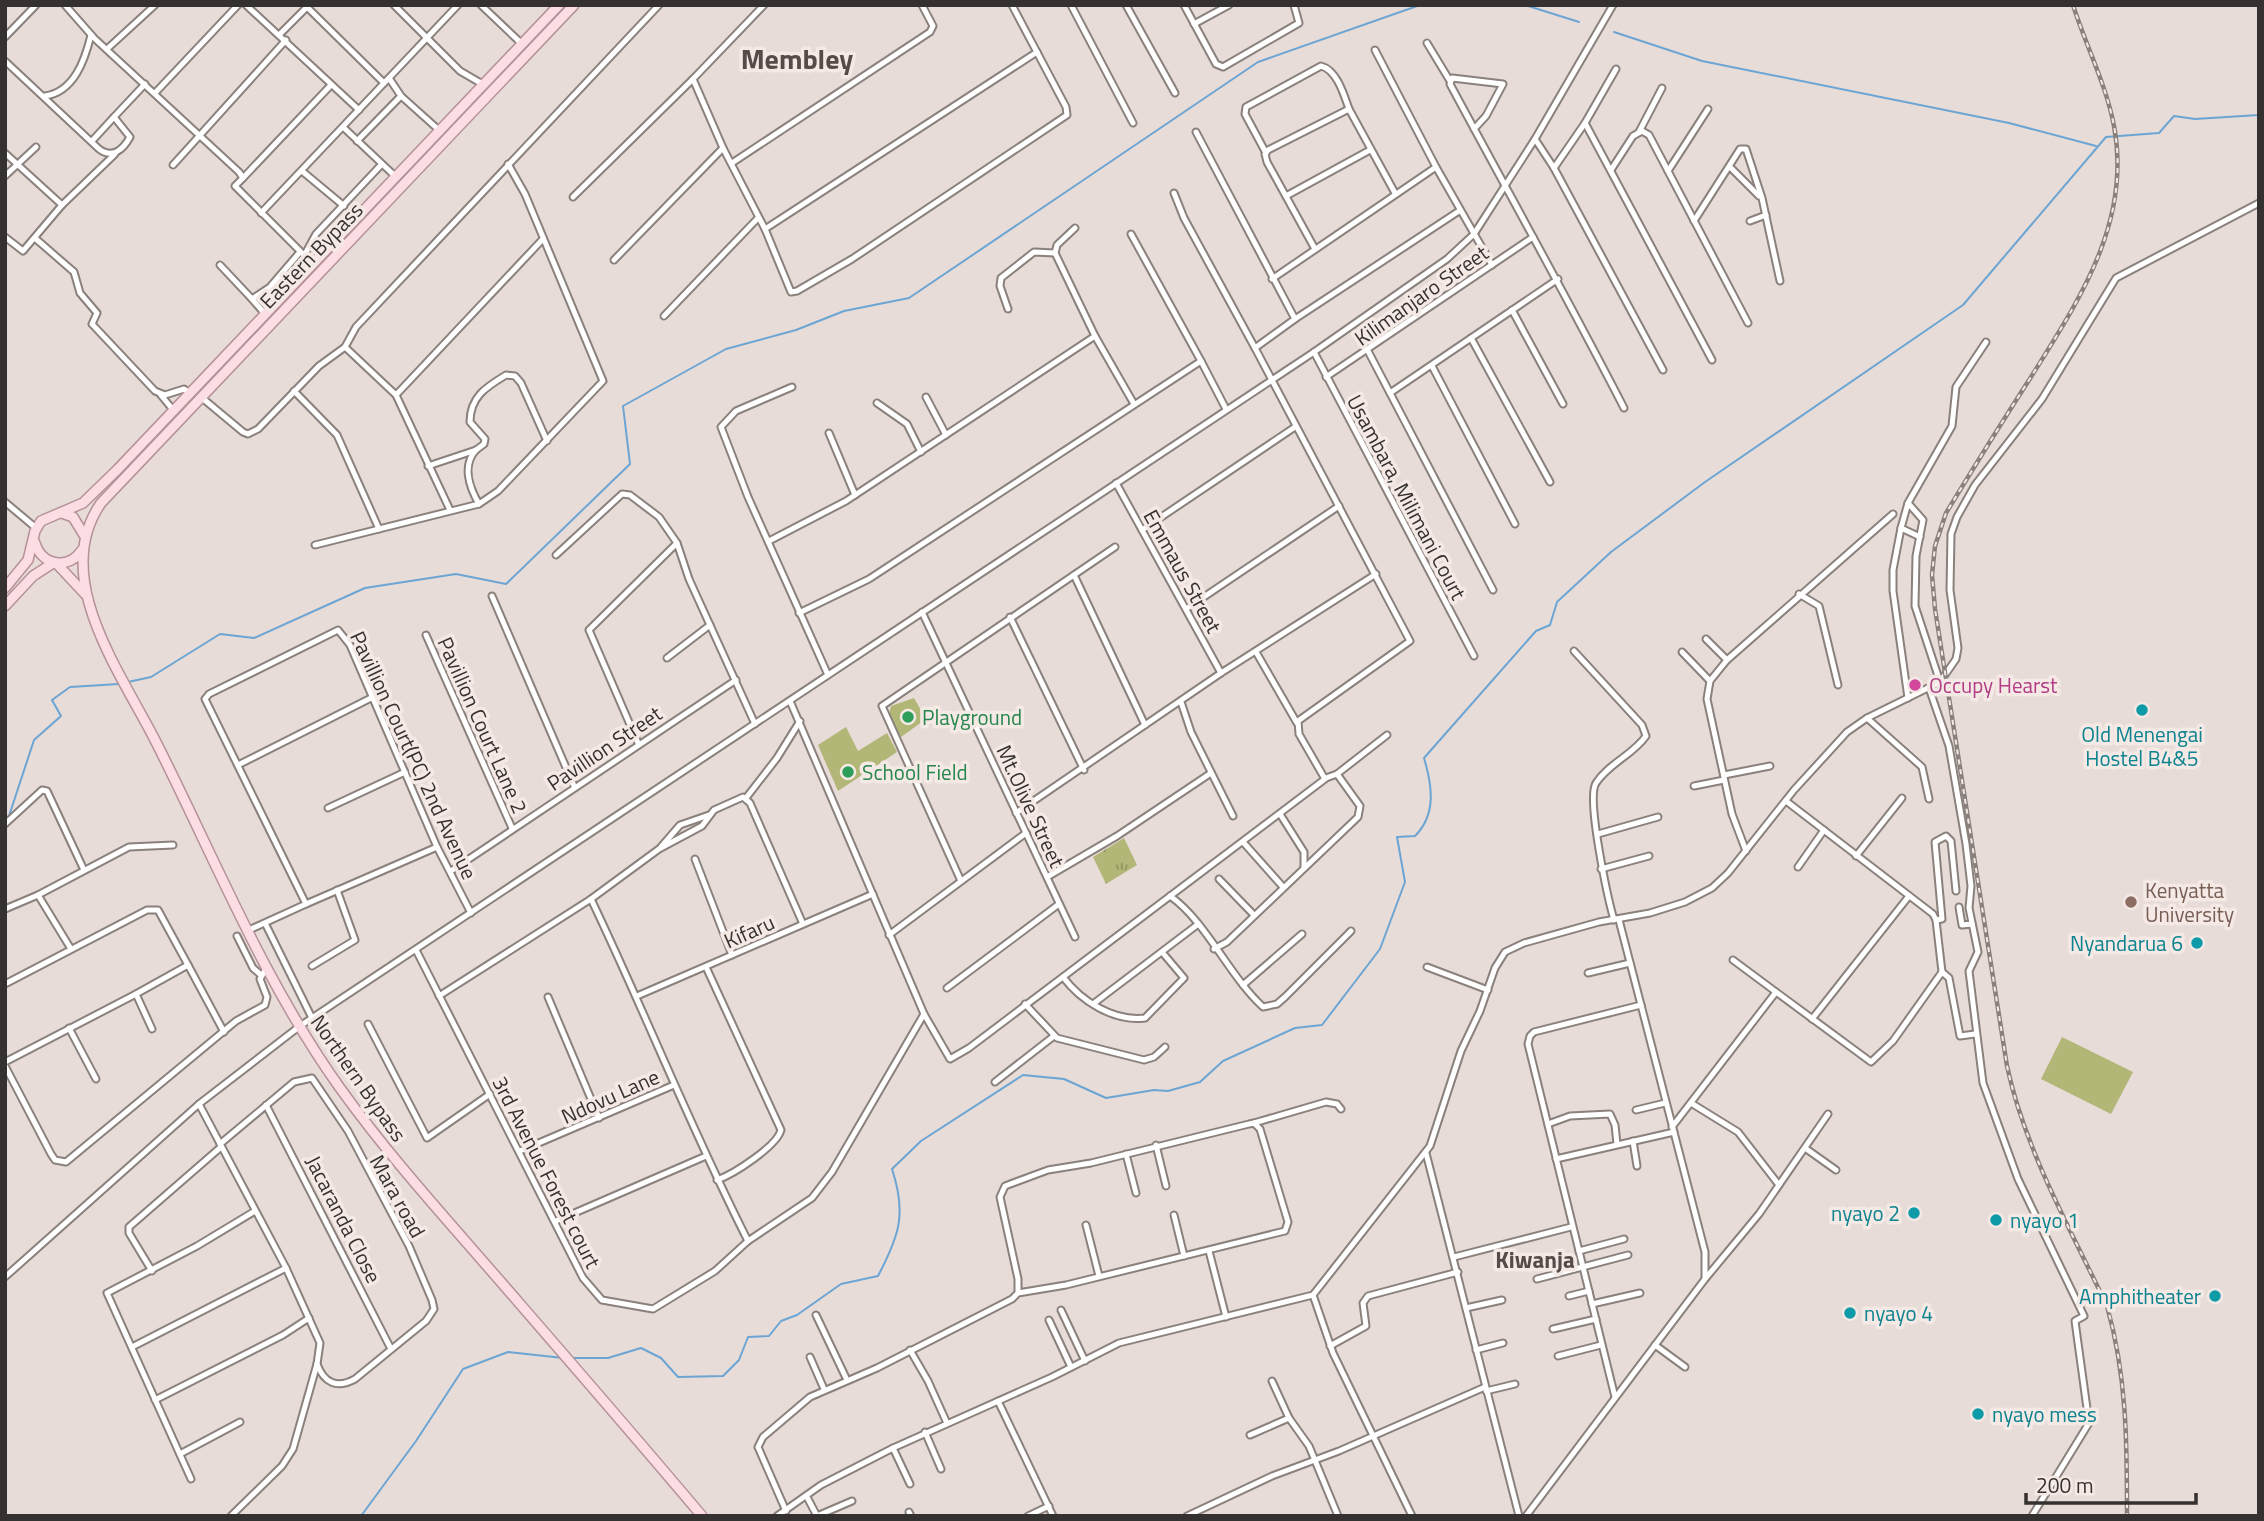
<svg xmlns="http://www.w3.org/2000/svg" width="2264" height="1521" viewBox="0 0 2264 1521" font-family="'Titillium Web',sans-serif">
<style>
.green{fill:#b2b777}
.park{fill:url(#park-tufts)}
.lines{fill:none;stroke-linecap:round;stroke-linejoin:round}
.stream{stroke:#6ca5d4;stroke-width:2}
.minor-casing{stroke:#8a807c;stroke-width:9}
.primary-casing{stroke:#b59299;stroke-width:12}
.minor{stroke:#fff;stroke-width:5}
.primary{stroke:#fcdde4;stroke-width:9}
.rail-casing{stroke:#89817e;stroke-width:4.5}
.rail{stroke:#f4e9e5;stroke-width:2;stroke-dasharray:5;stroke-linecap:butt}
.hotel-dot{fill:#d1479c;stroke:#f4e9e5;stroke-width:2.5}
.culture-dot{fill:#0f9aa8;stroke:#f4e9e5;stroke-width:2.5}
.leisure-dot{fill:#2e9e5b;stroke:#f4e9e5;stroke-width:2.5}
.education-dot{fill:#8d6e63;stroke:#f4e9e5;stroke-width:2.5}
.labels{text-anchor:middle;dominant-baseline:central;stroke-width:7;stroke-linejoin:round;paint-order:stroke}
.street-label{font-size:21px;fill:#353130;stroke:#f4e9e5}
.hotel-label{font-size:21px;fill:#b23c85;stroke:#f4e9e5;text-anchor:start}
.leisure-label{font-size:21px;fill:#27864d;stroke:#f4e9e5;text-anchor:start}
.culture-label{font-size:21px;fill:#0d838f;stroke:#f4e9e5;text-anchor:end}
.education-label{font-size:21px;fill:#785e54;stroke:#f4e9e5;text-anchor:start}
.neighbourhood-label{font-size:23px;font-weight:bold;fill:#554b48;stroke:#f4e9e5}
.district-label{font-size:28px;font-weight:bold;fill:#554b48;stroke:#f4e9e5}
</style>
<defs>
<pattern id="park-tufts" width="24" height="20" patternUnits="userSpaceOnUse" patternTransform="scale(1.75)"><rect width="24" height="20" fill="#b2b777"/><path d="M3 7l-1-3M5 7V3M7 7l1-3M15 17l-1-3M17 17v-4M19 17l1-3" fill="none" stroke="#929562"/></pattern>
</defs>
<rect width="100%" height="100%" fill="#e7dcd7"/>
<g class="green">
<polygon points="914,698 926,719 901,737 889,714 891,706"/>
<polygon points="846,727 858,751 887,733 897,752 838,791 818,745"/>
<polygon points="2062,1037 2133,1072 2111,1114 2041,1079"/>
</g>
<polygon class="park" points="1124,838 1137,865 1106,884 1093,857"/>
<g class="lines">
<g class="stream">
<polyline points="1525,5 1579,22"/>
<polyline points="1614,32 1702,61 2009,123 2096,146"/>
<polyline points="128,682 151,677 220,634 254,638 365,588 456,574 506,584 630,464 623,406 726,349 796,330 844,311 909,298 1258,62 1420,5"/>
<polyline points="8,819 34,740 61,716 52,700 70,687 119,684"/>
<path d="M572 1358H608L641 1348 661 1358 678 1377 723 1376 739 1360 748 1337 769 1336 781 1321 797 1315 841 1284 878 1276C899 1236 907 1214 892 1169L921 1141 1023 1075 1064 1079 1106 1098 1154 1090 1168 1091 1200 1082 1223 1061 1295 1028 1322 1025 1380 949 1405 882 1397 837 1415 836C1437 814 1432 785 1424 758L1536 631 1550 625 1557 602 1611 552 1705 482 1963 305 2106 137 2159 133 2174 116 2195 119 2259 115"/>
<polyline points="361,1516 416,1441 463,1369 508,1352 563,1358"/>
</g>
<g class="minor-casing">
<g id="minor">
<polyline points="65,5 94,38 239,172 243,178 235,186 314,265"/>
<polyline points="246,5 359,110"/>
<polyline points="394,5 460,71 484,85"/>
<polyline points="481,5 522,44"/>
<polyline points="1071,5 1133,123"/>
<polyline points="1126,5 1175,93"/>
<polyline points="1184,5 1216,64 1223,67 1299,23 1294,5"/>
<polyline points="307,7 384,83"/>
<polyline points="1194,24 1229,5"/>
<polyline points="280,34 309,5"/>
<polyline points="5,37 36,5"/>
<polyline points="1427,43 1450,81"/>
<polyline points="107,49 155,5"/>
<path d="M5 61 99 149C112 159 123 150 130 137L114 117 145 84"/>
<polyline points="1616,69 1585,123 1712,360"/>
<polyline points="389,78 401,96 440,131"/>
<polyline points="155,93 238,5"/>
<path d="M45 96C74 92 85 60 91 35"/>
<polyline points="343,127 396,177"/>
<path d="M1474 129 1486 116 1503 84 1452 78 1450 84C1508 192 1568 299 1624 408"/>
<polyline points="1639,132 1662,88"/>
<polyline points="1535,139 1554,168 1663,370"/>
<polyline points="92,141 114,117"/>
<polyline points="357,141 401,96"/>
<polyline points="723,148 765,229 1037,52"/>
<polyline points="5,153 62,205 23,251 5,237"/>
<path d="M1266 153 1245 114 1246 107 1321 66C1337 70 1344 95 1349 109"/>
<polyline points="732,163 930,32 933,26 922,5"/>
<polyline points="173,165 286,40"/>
<polyline points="1436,167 1492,265"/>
<polyline points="1730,167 1759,196"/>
<polyline points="1554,168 1585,123"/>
<polyline points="1611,170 1633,136 1642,131 1649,135 1748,323"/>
<polyline points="302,171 344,206"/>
<polyline points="1668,171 1708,109"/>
<polyline points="5,176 36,147"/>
<polyline points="243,178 331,85"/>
<polyline points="1174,193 1184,218 1255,348"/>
<polyline points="1286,196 1370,150"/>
<polyline points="573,197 693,79"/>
<polyline points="62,205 115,154"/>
<polyline points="261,213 458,5"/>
<polyline points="1694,221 1740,149 1746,149 1762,198 1780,281"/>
<polyline points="1750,221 1766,215"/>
<polyline points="1075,228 1057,245 1055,253 1095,336"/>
<polyline points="765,229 791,292 797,291 852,259 1067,115 1066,107 1012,5"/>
<polyline points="1131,234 1201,361"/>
<polyline points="36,239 74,272 80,293 97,313 92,324 155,391 165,395 184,389 191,394"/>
<polyline points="1315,249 1267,162 1265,154 1268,150 1349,109 1395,193"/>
<polyline points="304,256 316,234 381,165"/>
<polyline points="614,260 723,148 693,79 764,5"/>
<polyline points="220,265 252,299 270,287 300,252"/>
<polyline points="1272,279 1436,167 1375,50"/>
<polyline points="252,299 265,314"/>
<polyline points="1008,309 1000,286 1001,278 1034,252 1055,253"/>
<polyline points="1512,310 1563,404"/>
<polyline points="664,316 758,218"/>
<polyline points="1295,319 1459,211"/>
<polyline points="1471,338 1550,482"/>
<polyline points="345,347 396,395 450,510"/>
<polyline points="1368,351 1493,590"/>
<polyline points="1314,352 1474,656"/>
<polyline points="1432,366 1515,524"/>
<polyline points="1326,377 1533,237"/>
<polyline points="792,387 736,411 721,427 748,497 828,675"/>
<polyline points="294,391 337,435 379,529"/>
<polyline points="1390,393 1558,279"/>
<polyline points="160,394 174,411"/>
<polyline points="396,395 542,240"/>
<polyline points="201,397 243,432 248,434 258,429 319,366 345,347 356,327 659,5"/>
<polyline points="926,397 946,435"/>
<polyline points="877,403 907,424 921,452"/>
<polyline points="829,433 855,495"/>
<path d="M428 466 476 450 484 444 485 439 470 422C470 397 486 387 506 375L515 376 521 383 547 441"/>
<polyline points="1116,483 1221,673"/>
<polyline points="5,502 36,528"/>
<polyline points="1908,503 1923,520 1916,556 1915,606 1940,682"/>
<polyline points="479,504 498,491 603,381 525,194 508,164"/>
<polyline points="1901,528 1920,537"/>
<polyline points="1142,530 1295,427"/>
<polyline points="769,541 846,501 1095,336 1134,404"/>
<path d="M315 545 479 504C469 487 462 465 476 450"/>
<polyline points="556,555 622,494 630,495 659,517 677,543 689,579 755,724"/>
<polyline points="1074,575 1145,725"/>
<polyline points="1799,594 1819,606 1838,685"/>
<polyline points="492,596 574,786"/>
<polyline points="1186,609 1339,506"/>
<polyline points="922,612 1075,937"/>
<polyline points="799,613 869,579 1201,361 1226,409"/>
<polyline points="1010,617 1084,770"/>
<polyline points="426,635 512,828"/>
<polyline points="1706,639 1727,660"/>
<path d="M1574 651 1642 725 1646 736C1633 755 1609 763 1596 783 1586 798 1608 899 1614 920"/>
<polyline points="1256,652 1297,723"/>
<polyline points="1682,652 1710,681"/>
<polyline points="667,658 710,625"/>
<polyline points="1929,688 1949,746 1966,844 1971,886 1969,908 1978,952 1969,971 1983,1083 2018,1179 2084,1316 2075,1321 2089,1423 2032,1516"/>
<polyline points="1908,698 1893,591 1893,570 1901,528 1908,503 1952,426 1956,387 1986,342"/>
<polyline points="790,701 924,1014 950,1059 969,1048 1325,779 1299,734 1298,721 1410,641 1255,348 1295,319 1196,132"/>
<polyline points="1181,702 1191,732 1233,816"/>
<polyline points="1867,718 1922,767 1929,799"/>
<polyline points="638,743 589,630 677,543"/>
<polyline points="238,765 373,697"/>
<polyline points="1337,774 1387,735"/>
<polyline points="1724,775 1770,766"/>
<polyline points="1694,786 1724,780"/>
<polyline points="746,798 777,758 800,721"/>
<polyline points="328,808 405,772"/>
<polyline points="1016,813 1221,673 1376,574"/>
<polyline points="1280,814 1304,852 1304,867"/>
<polyline points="5,824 42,790 47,791 84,870"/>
<polyline points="1598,834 1658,817"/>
<polyline points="1243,842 1283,887"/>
<polyline points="661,847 680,825 709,815"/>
<polyline points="1746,851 1732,814 1707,699 1710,681 1727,660 1893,514"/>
<polyline points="1856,856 1902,798"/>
<polyline points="695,859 732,955"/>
<polyline points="1798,867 1824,830"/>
<polyline points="1601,869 1649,856"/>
<polyline points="451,871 736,680"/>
<polyline points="1047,877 1117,836 1211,773"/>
<polyline points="1219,879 1253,914"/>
<polyline points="961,881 882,706 1115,547"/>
<polyline points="38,895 129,847 173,845"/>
<path d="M1170 896C1206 921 1229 976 1263 1007L1277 1004 1285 997 1351 931"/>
<path d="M591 899C645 1012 691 1129 748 1241"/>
<polyline points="306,904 437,847"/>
<polyline points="1959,907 1962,925 1972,924"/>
<polyline points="5,909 38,895 71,949"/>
<polyline points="1936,920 1942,919 1935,842 1946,836 1951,841 1956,891"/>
<polyline points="265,923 312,1018"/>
<polyline points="249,930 306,904 205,699 209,694 338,630 350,645 437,847 471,913"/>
<polyline points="889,935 1026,833"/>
<polyline points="237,936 253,968 261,975"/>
<polyline points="1214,949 1227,942 1358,817 1360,806 1337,774 1326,778"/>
<polyline points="416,950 583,1278 602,1300 653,1309 715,1271 748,1241 812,1198 832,1172 924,1014"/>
<polyline points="1733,960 1776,992"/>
<polyline points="188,965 224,1032"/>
<polyline points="312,966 355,940 337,890"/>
<path d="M706 967 781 1130C777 1146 734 1174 717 1180"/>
<polyline points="1427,967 1488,990"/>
<polyline points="1942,972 1949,978 1960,1036 1975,1034"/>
<polyline points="1588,973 1630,963"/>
<path d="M1063 977C1081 1001 1114 1022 1145 1018L1184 978 1162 952"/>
<polyline points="5,984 147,910 158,910 188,965 136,994 152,1029"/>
<polyline points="1243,985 1302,934"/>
<polyline points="947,988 1059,904"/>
<polyline points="439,996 591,899 659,849 702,826 714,810 743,797 750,803 803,924"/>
<polyline points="637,996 873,894"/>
<polyline points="548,997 599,1118"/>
<polyline points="1025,1004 1057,1038 1144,1060 1154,1057 1165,1047"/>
<polyline points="1093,1004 1197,925"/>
<polyline points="1812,1019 1909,896"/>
<polyline points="368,1024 427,1138 490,1094"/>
<polyline points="69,1028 96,1079"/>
<polyline points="5,1062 136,994"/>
<polyline points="5,1066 51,1154 55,1160 66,1162 236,1021 265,1005 267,997 260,979 267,967"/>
<polyline points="995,1082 1054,1036"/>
<polyline points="1691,1103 1738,1132 1779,1185"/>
<polyline points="199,1104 286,1268 320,1343 317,1364 293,1449 282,1466 231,1516"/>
<polyline points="266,1105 391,1349"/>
<polyline points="1636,1110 1665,1103"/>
<polyline points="1254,1123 1326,1102 1337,1104 1341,1109"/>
<polyline points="1548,1124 1570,1116 1610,1114 1615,1125 1617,1144"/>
<polyline points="1672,1127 1776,992 1871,1062 1893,1041 1942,972 1936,920 1933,914 1786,801"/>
<polyline points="1633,1141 1637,1166"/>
<path d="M220 1144 294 1082 312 1078 348 1131 409 1246 432 1300 434 1309 426 1321 355 1379C337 1389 324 1383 317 1364"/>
<polyline points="1156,1145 1166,1186"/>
<polyline points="1805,1148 1836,1170"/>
<polyline points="520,1151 674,1085"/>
<polyline points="1426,1153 1519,1516"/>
<polyline points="1126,1154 1136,1193"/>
<polyline points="1556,1159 1674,1132"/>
<polyline points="1174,1215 1184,1256"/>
<polyline points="556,1221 706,1156"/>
<polyline points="1086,1225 1099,1276"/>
<polyline points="1209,1251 1226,1317"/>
<polyline points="1579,1251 1624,1239"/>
<polyline points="1454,1257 1571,1227"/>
<polyline points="152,1271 129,1233 129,1227 221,1147"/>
<polyline points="5,1277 199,1104 300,1026 1314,352 1447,259 1474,234 1535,139 1613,5"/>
<polyline points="1537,1279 1628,1255"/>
<polyline points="1705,1279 1759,1214 1828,1114"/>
<polyline points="1313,1295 1333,1353 1412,1516"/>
<polyline points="1569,1296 1589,1291"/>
<polyline points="1592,1304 1640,1293"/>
<polyline points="1466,1308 1502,1300"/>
<polyline points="1061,1310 1085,1361"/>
<polyline points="816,1315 847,1380"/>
<polyline points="1049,1320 1071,1367"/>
<polyline points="1553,1329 1596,1319"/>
<polyline points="1655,1345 1685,1367"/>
<polyline points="1330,1346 1366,1326 1363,1303 1368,1296 1458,1272"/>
<polyline points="132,1347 286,1268"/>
<polyline points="910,1350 928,1381 946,1421"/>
<polyline points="1476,1350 1503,1343"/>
<polyline points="1558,1356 1601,1345"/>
<polyline points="810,1357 824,1389"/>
<polyline points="1272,1381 1289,1418 1309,1446 1338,1516"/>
<polyline points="1486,1391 1515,1384"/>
<polyline points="1615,1397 1528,1044 1530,1036 1534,1032 1641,1005"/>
<polyline points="155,1400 283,1335 309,1318"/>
<polyline points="998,1401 1053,1516"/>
<polyline points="925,1432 941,1469"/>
<polyline points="1250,1435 1289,1418"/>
<polyline points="893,1448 910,1484"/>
<polyline points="180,1454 240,1422"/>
<polyline points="191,1479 107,1293 197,1246 255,1211"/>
<polyline points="807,1497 817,1516"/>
<polyline points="786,1511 758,1447 763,1437 810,1397 877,1368 1012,1299 1018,1293 1066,1285 1285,1231 1288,1222 1260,1129 1254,1123 1249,1124 1091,1163 1048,1170 1005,1186 1000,1197 1018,1279 1018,1293"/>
<polyline points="909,1512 911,1516"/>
<polyline points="777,1516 821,1485 893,1448 1052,1377 1119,1343 1313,1295 1430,1146 1461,1051 1480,1011 1495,968 1505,952 1524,943 1599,922 1650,913 1685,902 1712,888 1728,873 1794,790 1847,732 1867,718 1940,682 1956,659 1958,648 1950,590 1951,534 1957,517 1975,485 2042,399 2116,278 2259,203"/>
<polyline points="817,1516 852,1501"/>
<polyline points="1028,1516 1049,1506"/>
<polyline points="1187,1516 1272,1476 1339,1451 1485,1387"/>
<polyline points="1526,1516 1705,1279 1705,1252 1619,920"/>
</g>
</g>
<g class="primary-casing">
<g id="primary">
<path d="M574 5 101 503C49 578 122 674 157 744 215 859 264 982 340 1088 391 1159 450 1223 507 1289 572 1364 638 1440 702 1516"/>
<polyline points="62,513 73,517 84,535"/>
<path d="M35 543C42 566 69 570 82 550"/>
<polyline points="57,564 85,594"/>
<polyline points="5,588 28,560 35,531 41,521 83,503 118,469 559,5"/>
<polyline points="5,606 33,576 53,563"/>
</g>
</g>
<use href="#minor" class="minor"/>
<use href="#primary" class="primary"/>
<g class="rail-casing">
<path id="rail" d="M2073 5C2086 46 2106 84 2114 126 2132 222 2079 300 2031 377 2002 422 1974 467 1946 513L1935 546 1932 575 1935 609 2007 1066C2025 1150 2070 1228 2107 1306 2127 1377 2127 1443 2127 1516"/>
</g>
<use href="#rail" class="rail"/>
</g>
<circle class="hotel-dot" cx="1915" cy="685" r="7"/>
<g class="culture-dot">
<circle cx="2142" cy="710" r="7"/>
<circle cx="2197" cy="943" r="7"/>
<circle cx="1914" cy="1213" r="7"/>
<circle cx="1996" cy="1220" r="7"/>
<circle cx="2215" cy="1296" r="7"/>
<circle cx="1850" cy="1313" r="7"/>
<circle cx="1978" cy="1414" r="7"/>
</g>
<g class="leisure-dot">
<circle cx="908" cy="717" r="7"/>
<circle cx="848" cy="772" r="7"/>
</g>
<circle class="education-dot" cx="2131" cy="902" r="7"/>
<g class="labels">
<g class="street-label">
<text transform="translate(311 255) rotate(-46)">Eastern Bypass</text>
<text transform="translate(1421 295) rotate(-35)">Kilimanjaro Street</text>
<text transform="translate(1407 497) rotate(62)">Usambara, Milimani Court</text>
<text transform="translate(1183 571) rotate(61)">Emmaus Street</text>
<text transform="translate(483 725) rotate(66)">Pavillion Court Lane 2</text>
<text transform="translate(604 748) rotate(-34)">Pavillion Street</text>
<text transform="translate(414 755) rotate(65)">Pavillion Court(PC) 2nd Avenue</text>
<text transform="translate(1031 806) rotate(65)">Mt.Olive Street</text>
<text transform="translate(749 931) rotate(-24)">Kifaru</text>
<text transform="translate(359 1078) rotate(55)">Northern Bypass</text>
<text transform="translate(610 1096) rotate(-24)">Ndovu Lane</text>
<text transform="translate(547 1172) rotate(63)">3rd Avenue Forest court</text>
<text transform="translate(398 1196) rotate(61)">Mara road</text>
<text transform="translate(344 1219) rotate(63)">Jacaranda Close</text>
</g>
<g class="hotel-label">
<text x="1929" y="685">Occupy Hearst</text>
</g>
<g class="leisure-label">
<text x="922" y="717">Playground</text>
<text x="862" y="772">School Field</text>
</g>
<g class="culture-label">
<text x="2142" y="734" text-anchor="middle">Old Menengai<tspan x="2142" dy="24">Hostel B4&amp;5</tspan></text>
<text x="2183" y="943">Nyandarua 6</text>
<text x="1900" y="1213">nyayo 2</text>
<text x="2010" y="1220" text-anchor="start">nyayo 1</text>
<text x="2201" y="1296">Amphitheater</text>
<text x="1864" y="1313" text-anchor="start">nyayo 4</text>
<text x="1992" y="1414" text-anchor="start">nyayo mess</text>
</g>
<g class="education-label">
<text x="2145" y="890">Kenyatta<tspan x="2145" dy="24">University</tspan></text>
</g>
<g class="neighbourhood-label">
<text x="1535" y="1259">Kiwanja</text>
</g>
<g class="district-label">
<text x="797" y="58">Membley</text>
</g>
</g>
<rect width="2264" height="1521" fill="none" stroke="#353130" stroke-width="14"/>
<path d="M2026 1493v10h170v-10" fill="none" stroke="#353130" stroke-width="3.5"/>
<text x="2036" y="1493" font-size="21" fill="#353130" stroke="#f4e9e5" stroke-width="5" paint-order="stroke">200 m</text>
</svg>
